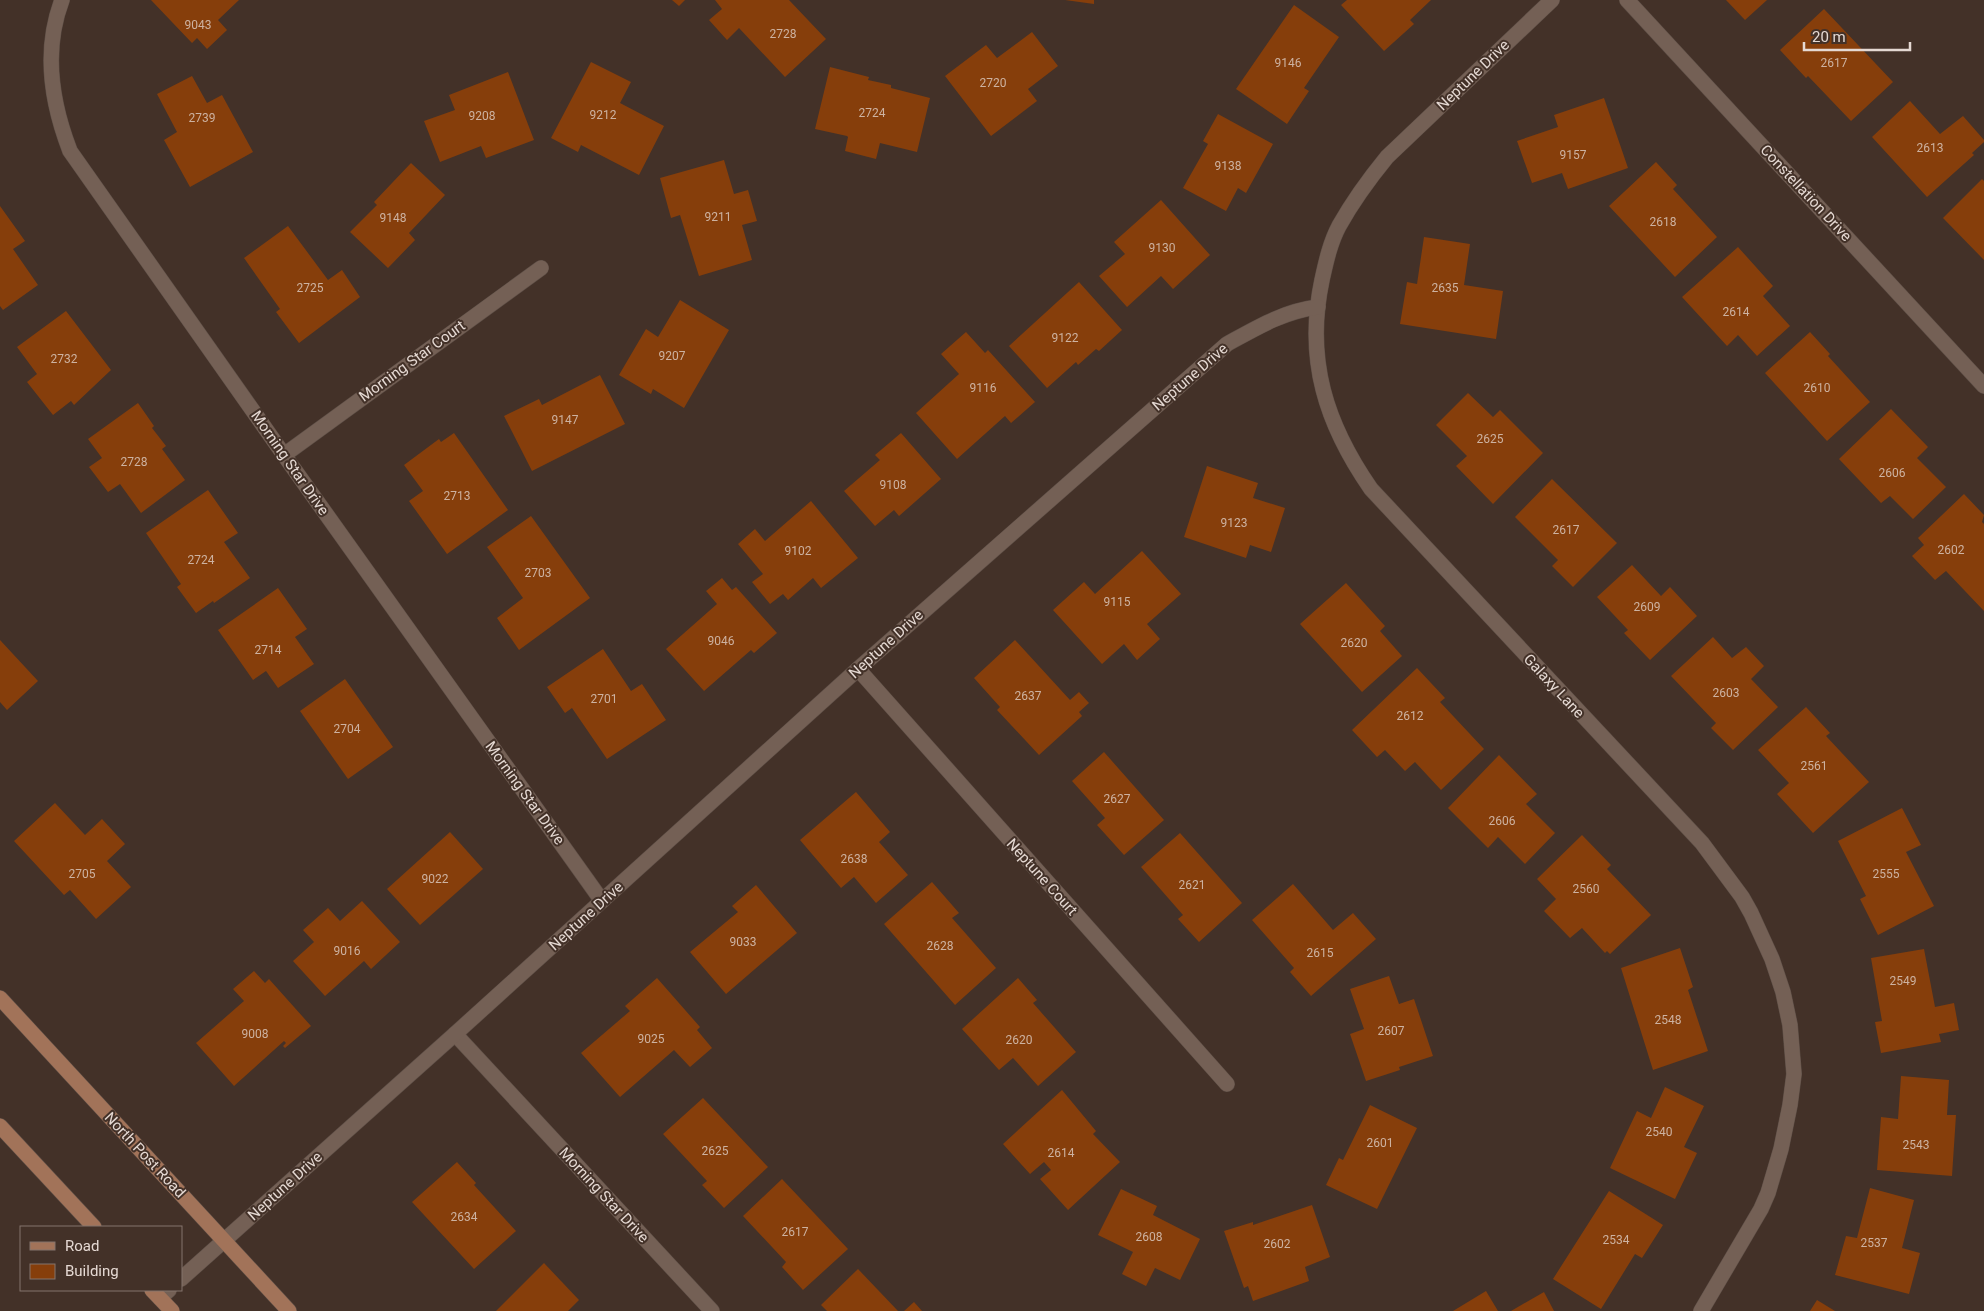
<svg xmlns="http://www.w3.org/2000/svg" width="1984" height="1311" viewBox="0 0 1984 1311" font-family="Roboto,sans-serif">
<style>
.building{fill:#863e0b}
.lines{fill:none;stroke-linecap:round;stroke-linejoin:round}
.minor-casing{stroke:#5e4f47;stroke-width:16}
.major-casing{stroke:#5e4f47;stroke-width:16}
.minor{stroke:#746055;stroke-width:15}
.major{stroke:#a27359;stroke-width:15}
.labels{text-anchor:middle;dominant-baseline:central;stroke-width:4;stroke-linejoin:round;paint-order:stroke}
.number-label{font-size:12px;fill:#cdb2a1}
.street-label{font-size:15px;fill:#e5d9d3;stroke:#433128}
</style>
<rect width="100%" height="100%" fill="#433128"/>
<g class="building">
<polygon points="151,0 239,0 218,20 227,30 207,49 197,38 192,43"/>
<polygon points="672,0 685,0 679,6"/>
<polygon points="715,0 789,0 826,39 785,77 739,28 727,40 709,20 722,9"/>
<polygon points="1065,0 1094,0 1094,4"/>
<polygon points="1347,0 1431,0 1410,20 1414,24 1384,51 1341,5"/>
<polygon points="1726,0 1767,0 1745,20"/>
<polygon points="1294,5 1339,37 1304,88 1309,91 1287,124 1236,89"/>
<polygon points="1824,9 1893,82 1851,121 1808,76 1806,78 1780,50"/>
<polygon points="1032,32 1058,66 1028,89 1037,101 991,136 945,76 986,45 997,58"/>
<polygon points="591,62 631,82 620,103 664,126 639,175 581,145 578,152 551,138"/>
<polygon points="830,67 869,77 868,80 891,85 891,88 930,98 917,152 880,143 876,159 845,151 848,137 847,136 815,129"/>
<polygon points="508,72 534,140 486,158 481,146 440,162 424,121 455,110 449,95"/>
<polygon points="192,76 207,103 222,95 253,152 190,187 164,140 177,132 157,94"/>
<polygon points="1604,98 1628,168 1568,189 1562,173 1532,183 1517,141 1558,127 1554,115"/>
<polygon points="1910,101 1940,134 1963,116 1984,140 1984,142 1972,153 1974,155 1927,197 1872,137"/>
<polygon points="1218,114 1273,144 1246,193 1238,188 1226,211 1183,188 1208,144 1203,141"/>
<polygon points="724,160 734,194 748,190 757,221 742,225 752,260 699,276 680,215 671,218 660,178"/>
<polygon points="1656,162 1677,185 1673,189 1717,237 1675,277 1609,206"/>
<polygon points="411,163 445,195 409,233 415,240 388,268 350,232 377,205 374,202"/>
<polygon points="1982,179 1984,181 1984,260 1943,218"/>
<polygon points="1161,200 1210,255 1173,289 1161,276 1127,307 1099,276 1125,254 1114,242"/>
<polygon points="0,206 25,241 13,249 38,285 3,310 0,306"/>
<polygon points="288,226 328,280 342,270 360,297 299,343 276,312 280,309 244,258"/>
<polygon points="1424,237 1470,244 1464,285 1503,291 1496,339 1400,324 1407,282 1417,284"/>
<polygon points="1738,247 1773,286 1763,296 1790,326 1757,356 1738,335 1727,346 1682,297"/>
<polygon points="1079,282 1122,330 1099,351 1096,349 1078,365 1076,362 1047,388 1009,346"/>
<polygon points="680,300 729,330 684,408 653,389 651,394 619,375 646,329 658,337"/>
<polygon points="66,311 111,370 74,405 71,401 53,415 27,382 37,374 17,347"/>
<polygon points="966,332 985,353 988,350 1035,402 1011,423 1005,416 957,459 916,413 959,374 941,354"/>
<polygon points="1810,332 1830,354 1828,356 1870,402 1827,441 1765,373"/>
<polygon points="600,375 625,424 532,471 504,416 539,399 542,405"/>
<polygon points="1468,393 1493,417 1500,410 1543,453 1493,504 1456,466 1467,456 1436,425"/>
<polygon points="138,403 154,426 152,428 166,446 162,449 185,480 141,513 120,484 108,492 89,467 102,458 88,439"/>
<polygon points="1891,409 1928,447 1917,458 1946,487 1913,519 1890,496 1881,503 1839,459"/>
<polygon points="454,433 508,510 447,554 409,501 423,491 404,465 439,439 441,442"/>
<polygon points="901,433 941,479 899,516 894,510 875,526 844,491 880,460 875,455"/>
<polygon points="1207,466 1258,483 1253,498 1285,508 1271,552 1250,545 1246,558 1184,537"/>
<polygon points="1552,479 1617,543 1573,587 1552,566 1558,560 1515,517"/>
<polygon points="208,490 238,533 224,542 250,578 214,603 213,601 196,613 177,587 181,584 146,533"/>
<polygon points="1964,494 1984,515 1982,522 1984,524 1984,611 1946,571 1935,580 1912,556 1924,545 1918,538"/>
<polygon points="811,501 858,558 821,588 813,578 788,600 783,594 770,604 752,582 763,574 738,544 755,529 765,541"/>
<polygon points="531,516 590,598 519,650 497,618 523,598 487,547"/>
<polygon points="1142,551 1181,594 1147,624 1160,639 1137,660 1124,644 1102,664 1053,610 1084,582 1095,594"/>
<polygon points="1632,565 1661,596 1670,587 1697,616 1650,660 1624,633 1628,630 1597,597"/>
<polygon points="722,578 732,590 736,587 777,633 754,653 751,650 704,691 666,649 717,604 706,591"/>
<polygon points="1346,583 1385,626 1380,631 1402,656 1362,692 1300,624"/>
<polygon points="278,588 307,629 295,637 314,664 278,688 266,671 253,680 218,630"/>
<polygon points="1713,637 1732,658 1746,647 1764,666 1751,679 1778,707 1733,750 1711,728 1716,723 1671,676"/>
<polygon points="0,640 38,681 7,710 0,702"/>
<polygon points="1015,640 1070,700 1079,692 1089,703 1079,712 1082,716 1039,755 997,710 1000,707 974,678"/>
<polygon points="603,649 631,691 642,684 666,720 607,759 572,708 565,713 547,687"/>
<polygon points="1417,668 1445,698 1440,702 1484,749 1441,790 1415,762 1405,771 1385,750 1377,757 1352,730"/>
<polygon points="345,679 393,747 348,779 300,711"/>
<polygon points="1806,707 1830,733 1826,736 1869,782 1813,833 1777,794 1789,783 1758,750"/>
<polygon points="1104,752 1164,820 1124,855 1097,825 1105,818 1072,781"/>
<polygon points="1499,755 1537,794 1526,804 1555,833 1525,864 1498,837 1488,848 1448,808"/>
<polygon points="856,792 890,832 879,842 908,875 876,903 854,877 841,888 800,840"/>
<polygon points="55,803 85,835 102,819 125,844 107,861 131,887 96,919 70,890 64,895 14,841"/>
<polygon points="1902,808 1921,845 1906,852 1934,906 1878,935 1860,899 1866,896 1838,841"/>
<polygon points="450,832 483,869 420,925 387,889"/>
<polygon points="1180,833 1242,903 1199,942 1178,919 1183,915 1141,867"/>
<polygon points="1582,835 1611,865 1607,869 1651,915 1610,954 1607,951 1605,953 1582,928 1570,938 1544,911 1556,899 1537,879"/>
<polygon points="932,882 959,913 952,918 996,968 955,1005 884,924"/>
<polygon points="1293,884 1333,930 1353,913 1376,939 1311,996 1290,972 1294,968 1252,920"/>
<polygon points="756,885 797,933 726,994 690,952 738,912 732,906"/>
<polygon points="362,901 400,942 371,969 364,961 325,996 293,961 314,942 303,930 328,908 340,921"/>
<polygon points="1680,948 1693,987 1688,990 1708,1051 1653,1070 1621,968"/>
<polygon points="1924,949 1935,1007 1954,1003 1959,1030 1939,1034 1941,1042 1881,1053 1875,1022 1882,1021 1871,958"/>
<polygon points="254,971 265,983 269,979 311,1026 285,1048 283,1046 286,1043 284,1041 234,1086 196,1043 244,1001 233,989"/>
<polygon points="1389,976 1399,1004 1414,999 1433,1056 1399,1067 1400,1070 1366,1081 1350,1034 1364,1029 1350,989"/>
<polygon points="657,978 700,1027 697,1030 712,1048 690,1067 674,1050 620,1097 581,1053 630,1011 625,1006"/>
<polygon points="1018,978 1037,1000 1033,1003 1076,1052 1038,1086 1013,1058 999,1070 962,1029"/>
<polygon points="1901,1076 1949,1080 1947,1115 1956,1115 1952,1176 1877,1170 1881,1117 1898,1119"/>
<polygon points="1665,1087 1704,1106 1684,1147 1697,1153 1675,1199 1610,1168 1637,1111 1651,1118"/>
<polygon points="1062,1090 1096,1131 1093,1134 1120,1162 1068,1210 1040,1179 1051,1170 1044,1162 1030,1174 1003,1144"/>
<polygon points="703,1098 768,1167 724,1208 702,1185 707,1181 663,1134"/>
<polygon points="1370,1105 1417,1128 1377,1209 1326,1185 1339,1158 1343,1160"/>
<polygon points="457,1162 476,1183 474,1185 516,1231 474,1269 412,1202"/>
<polygon points="782,1179 848,1249 803,1290 782,1267 786,1262 743,1216"/>
<polygon points="1870,1188 1914,1200 1902,1248 1920,1253 1909,1294 1835,1275 1846,1236 1857,1238"/>
<polygon points="1121,1189 1157,1206 1153,1215 1200,1239 1180,1280 1155,1268 1146,1286 1122,1274 1133,1252 1098,1235"/>
<polygon points="1609,1191 1663,1225 1642,1258 1635,1254 1601,1309 1553,1279"/>
<polygon points="1312,1205 1330,1257 1305,1267 1309,1281 1253,1301 1248,1286 1244,1288 1224,1231 1253,1222 1253,1225"/>
<polygon points="544,1263 579,1300 568,1311 496,1311"/>
<polygon points="858,1269 898,1311 827,1311 821,1305"/>
<polygon points="1486,1291 1498,1311 1453,1311"/>
<polygon points="1544,1292 1554,1311 1511,1311"/>
<polygon points="1817,1300 1835,1311 1810,1311"/>
<polygon points="914,1302 922,1311 904,1311"/>
</g>
<g class="lines">
<g class="minor-casing">
<g id="minor">
<path d="M62 0C43 50 51 102 70 151L284 455 602 901"/>
<path d="M1552 0 1387 157C1369 179 1353 201 1339 226 1330 243 1326 262 1322 280 1305 360 1326 424 1371 489L1702 843 1742 897 1751 913 1772 959 1783 992 1790 1025 1794 1074 1790 1105 1781 1149 1768 1193 1761 1209 1701 1311"/>
<polyline points="1627,0 1984,386"/>
<polyline points="284,455 541,268"/>
<polyline points="858,669 1227,1084"/>
<polyline points="455,1034 712,1311"/>
<path d="M181 1279 455 1034 858 669 1227 344C1256 328 1284 311 1318 307"/>
<polyline points="160,1298 169,1290"/>
</g>
</g>
<g class="major-casing">
<g id="major">
<polyline points="0,998 289,1311"/>
<polyline points="0,1126 94,1227"/>
<polyline points="152,1290 172,1311"/>
</g>
</g>
<use href="#minor" class="minor"/>
<use href="#major" class="major"/>
</g>
<g class="labels">
<g class="number-label">
<text x="198" y="25">9043</text>
<text x="783" y="34">2728</text>
<text x="1288" y="63">9146</text>
<text x="1834" y="63">2617</text>
<text x="993" y="83">2720</text>
<text x="872" y="113">2724</text>
<text x="603" y="115">9212</text>
<text x="482" y="116">9208</text>
<text x="202" y="118">2739</text>
<text x="1930" y="148">2613</text>
<text x="1573" y="155">9157</text>
<text x="1228" y="166">9138</text>
<text x="718" y="217">9211</text>
<text x="393" y="218">9148</text>
<text x="1663" y="222">2618</text>
<text x="1162" y="248">9130</text>
<text x="310" y="288">2725</text>
<text x="1445" y="288">2635</text>
<text x="1736" y="312">2614</text>
<text x="1065" y="338">9122</text>
<text x="672" y="356">9207</text>
<text x="64" y="359">2732</text>
<text x="983" y="388">9116</text>
<text x="1817" y="388">2610</text>
<text x="565" y="420">9147</text>
<text x="1490" y="439">2625</text>
<text x="134" y="462">2728</text>
<text x="1892" y="473">2606</text>
<text x="893" y="485">9108</text>
<text x="457" y="496">2713</text>
<text x="1234" y="523">9123</text>
<text x="1566" y="530">2617</text>
<text x="1951" y="550">2602</text>
<text x="798" y="551">9102</text>
<text x="201" y="560">2724</text>
<text x="538" y="573">2703</text>
<text x="1117" y="602">9115</text>
<text x="1647" y="607">2609</text>
<text x="721" y="641">9046</text>
<text x="1354" y="643">2620</text>
<text x="268" y="650">2714</text>
<text x="1726" y="693">2603</text>
<text x="1028" y="696">2637</text>
<text x="604" y="699">2701</text>
<text x="1410" y="716">2612</text>
<text x="347" y="729">2704</text>
<text x="1814" y="766">2561</text>
<text x="1117" y="799">2627</text>
<text x="1502" y="821">2606</text>
<text x="854" y="859">2638</text>
<text x="82" y="874">2705</text>
<text x="1886" y="874">2555</text>
<text x="435" y="879">9022</text>
<text x="1192" y="885">2621</text>
<text x="1586" y="889">2560</text>
<text x="743" y="942">9033</text>
<text x="940" y="946">2628</text>
<text x="347" y="951">9016</text>
<text x="1320" y="953">2615</text>
<text x="1903" y="981">2549</text>
<text x="1668" y="1020">2548</text>
<text x="1391" y="1031">2607</text>
<text x="255" y="1034">9008</text>
<text x="651" y="1039">9025</text>
<text x="1019" y="1040">2620</text>
<text x="1659" y="1132">2540</text>
<text x="1380" y="1143">2601</text>
<text x="1916" y="1145">2543</text>
<text x="715" y="1151">2625</text>
<text x="1061" y="1153">2614</text>
<text x="464" y="1217">2634</text>
<text x="795" y="1232">2617</text>
<text x="1149" y="1237">2608</text>
<text x="1616" y="1240">2534</text>
<text x="1874" y="1243">2537</text>
<text x="1277" y="1244">2602</text>
</g>
<g class="street-label">
<text transform="translate(1473 75) rotate(-44)">Neptune Drive</text>
<text transform="translate(1806 193) rotate(47)">Constellation Drive</text>
<text transform="translate(412 361) rotate(-36)">Morning Star Court</text>
<text transform="translate(1190 377) rotate(-41)">Neptune Drive</text>
<text transform="translate(290 463) rotate(55)">Morning Star Drive</text>
<text transform="translate(886 644) rotate(-42)">Neptune Drive</text>
<text transform="translate(1554 686) rotate(47)">Galaxy Lane</text>
<text transform="translate(525 793) rotate(54)">Morning Star Drive</text>
<text transform="translate(1042 877) rotate(48)">Neptune Court</text>
<text transform="translate(586 916) rotate(-42)">Neptune Drive</text>
<text transform="translate(145 1155) rotate(47)">North Post Road</text>
<text transform="translate(285 1186) rotate(-42)">Neptune Drive</text>
<text transform="translate(604 1195) rotate(47)">Morning Star Drive</text>
</g>
</g>
<rect x="20" y="1226" width="162" height="65" fill="#433128" stroke="#84746c"/>
<rect x="30" y="1242" width="25" height="8" fill="#a27359" stroke="#84746c"/>
<text x="65" y="1251" font-size="15" fill="#e5d9d3">Road</text>
<rect x="30" y="1264" width="25" height="15" fill="#863e0b" stroke="#84746c"/>
<text x="65" y="1276" font-size="15" fill="#e5d9d3">Building</text>
<path d="M1804 42v8h106v-8" fill="none" stroke="#e5d9d3" stroke-width="2.5"/>
<text x="1812" y="42" font-size="15" fill="#e5d9d3" stroke="#433128" stroke-width="4" paint-order="stroke">20 m</text>
</svg>
